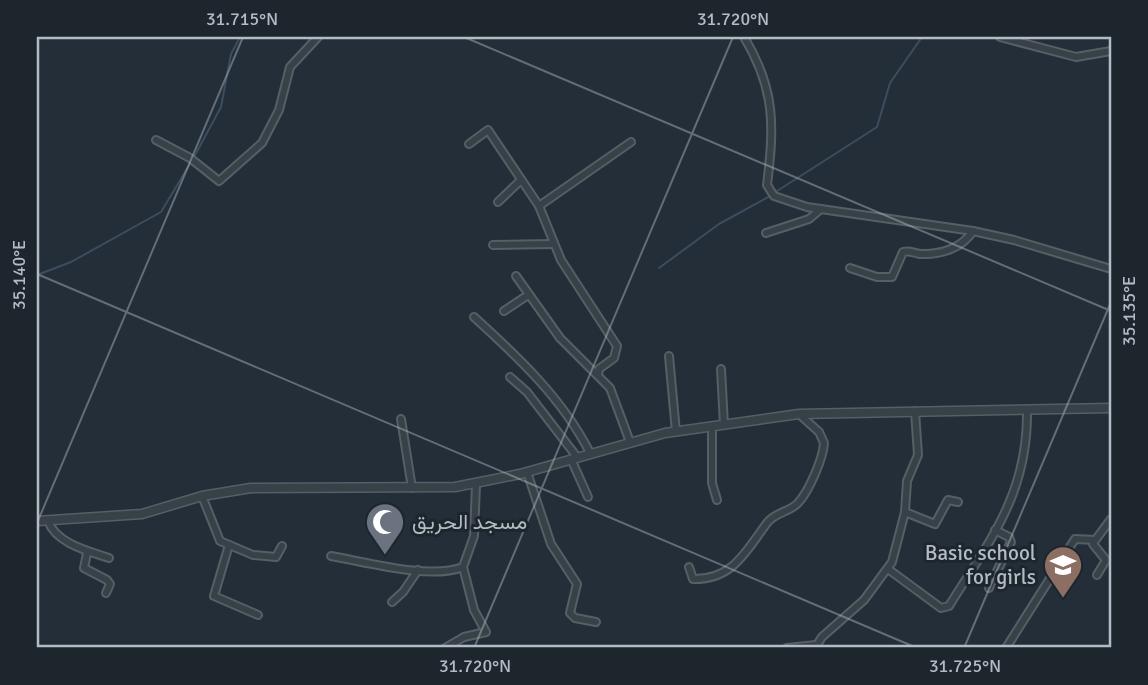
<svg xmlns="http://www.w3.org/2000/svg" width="1148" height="685" viewBox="0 0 1148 685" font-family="Signika,Vazirmatn,sans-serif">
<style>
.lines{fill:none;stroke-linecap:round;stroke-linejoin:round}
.stream{stroke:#3b4d5f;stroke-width:2}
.minor-casing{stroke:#565e66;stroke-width:10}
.tertiary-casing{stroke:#565e66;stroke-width:11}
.minor{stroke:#384048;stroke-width:6}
.tertiary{stroke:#384048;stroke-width:8}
.ticks{fill:none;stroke:#b3bbc4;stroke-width:2;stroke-opacity:0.45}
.labels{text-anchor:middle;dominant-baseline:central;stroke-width:6;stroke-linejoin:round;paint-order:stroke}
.poi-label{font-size:21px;fill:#b3bbc4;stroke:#1d252d;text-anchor:start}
.neatline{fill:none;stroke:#b3bbc4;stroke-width:2.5}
.ticks-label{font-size:18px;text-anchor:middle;fill:#b3bbc4}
</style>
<rect width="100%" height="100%" fill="#242e38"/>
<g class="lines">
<g class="stream">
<polyline points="194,157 221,107 231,54 240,37"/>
<polyline points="774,193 877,127 890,83 922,37"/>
<polyline points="659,268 719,224 770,196"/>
<polyline points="37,275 71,262 161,212 191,162"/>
</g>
<g class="minor-casing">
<g id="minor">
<path d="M744 37C776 90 774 127 767 185L774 196 807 207 973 231 1014 240 1111 269"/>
<polyline points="1000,37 1076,57 1111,51"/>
<polyline points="156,140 190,158 219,181 262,143 279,110 290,67 318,37"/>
<polyline points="469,144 488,130 539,206 561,260 617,346 614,358 599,369 598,375"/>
<polyline points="498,202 521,180"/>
<polyline points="539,206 631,142"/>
<polyline points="766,233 809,219 821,209"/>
<polyline points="493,245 552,244"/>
<path d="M850 268 877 277H892L903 252C910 250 913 253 920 254 941 255 962 248 973 231"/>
<polyline points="516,276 560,338 610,388 630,442"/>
<polyline points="504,311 528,295"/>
<path d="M474 317C518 357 563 399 590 453"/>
<polyline points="669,356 676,432"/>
<polyline points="721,369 724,425"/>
<polyline points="510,377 527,392 577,457"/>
<polyline points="401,419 412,488"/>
<polyline points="712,426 712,483 717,500"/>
<polyline points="571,459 588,497"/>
<polyline points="527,472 551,544 577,584 570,613 575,618 596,622"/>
<polyline points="202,496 220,541 253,555 276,557 282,546"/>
<polyline points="905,512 935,524 948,500 958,502"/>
<path d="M48 521C57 544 88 551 109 558"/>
<polyline points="1094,542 1111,519"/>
<polyline points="1093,544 1106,560 1097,575"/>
<polyline points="229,545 214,596 258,615"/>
<polyline points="87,553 84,568 107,580 110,584 106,593"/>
<path d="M331 556C366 562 430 580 463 567"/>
<path d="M689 567 693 579C733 580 746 551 767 523 775 512 790 512 798 503 809 491 823 459 824 443L819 432 799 414"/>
<path d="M888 569 941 608 949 606C990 540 1028 494 1027 411"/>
<polyline points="989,588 1011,542 1009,537 995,530"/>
<polyline points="392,602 403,592 418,570"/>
<polyline points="445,648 464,637 486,632 474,610 463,567 474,536 476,484"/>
<polyline points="787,648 816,645"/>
<polyline points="815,648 822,637 864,600 892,562 905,512 907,481 918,455 915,411"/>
<polyline points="1006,648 1075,539 1095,540"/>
</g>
</g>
<g class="tertiary-casing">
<polyline id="tertiary" points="37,521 142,514 202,496 251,488 455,487 520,474 665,433 799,414 1111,408"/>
</g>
<use href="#minor" class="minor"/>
<use href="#tertiary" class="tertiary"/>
</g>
<path class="ticks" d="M464 37 1111 311M37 274 917 648M37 523 243 37M474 648 733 37M964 648 1111 302"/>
<defs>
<g id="mosque-pin" transform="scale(2.0125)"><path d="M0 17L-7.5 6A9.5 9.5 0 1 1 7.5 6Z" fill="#6b7280" stroke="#1d252d"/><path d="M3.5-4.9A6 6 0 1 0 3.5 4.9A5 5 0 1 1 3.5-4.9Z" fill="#fff"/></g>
<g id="school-pin" transform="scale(2.0125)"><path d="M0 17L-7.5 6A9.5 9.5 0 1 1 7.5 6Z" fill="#8d6e63" stroke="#1d252d"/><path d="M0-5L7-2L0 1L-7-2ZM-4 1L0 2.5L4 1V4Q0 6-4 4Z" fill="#fff"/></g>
</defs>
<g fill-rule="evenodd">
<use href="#mosque-pin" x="385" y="522"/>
<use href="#school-pin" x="1063" y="565"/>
</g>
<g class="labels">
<g class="poi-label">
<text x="412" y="522">مسجد الحريق</text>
<text x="1036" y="553" text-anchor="end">Basic school<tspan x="1036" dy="24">for girls</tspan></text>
</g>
</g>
<rect width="1148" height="685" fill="none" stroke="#1d252d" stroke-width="77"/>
<rect x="38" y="38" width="1072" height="608" class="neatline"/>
<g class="ticks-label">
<text x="242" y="25">31.715°N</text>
<text x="733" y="25">31.720°N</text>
<text transform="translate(19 275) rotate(-90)" y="6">35.140°E</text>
<text transform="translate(1129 311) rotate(-90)" y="6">35.135°E</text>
<text x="475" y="672">31.720°N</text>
<text x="965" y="672">31.725°N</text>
</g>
</svg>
